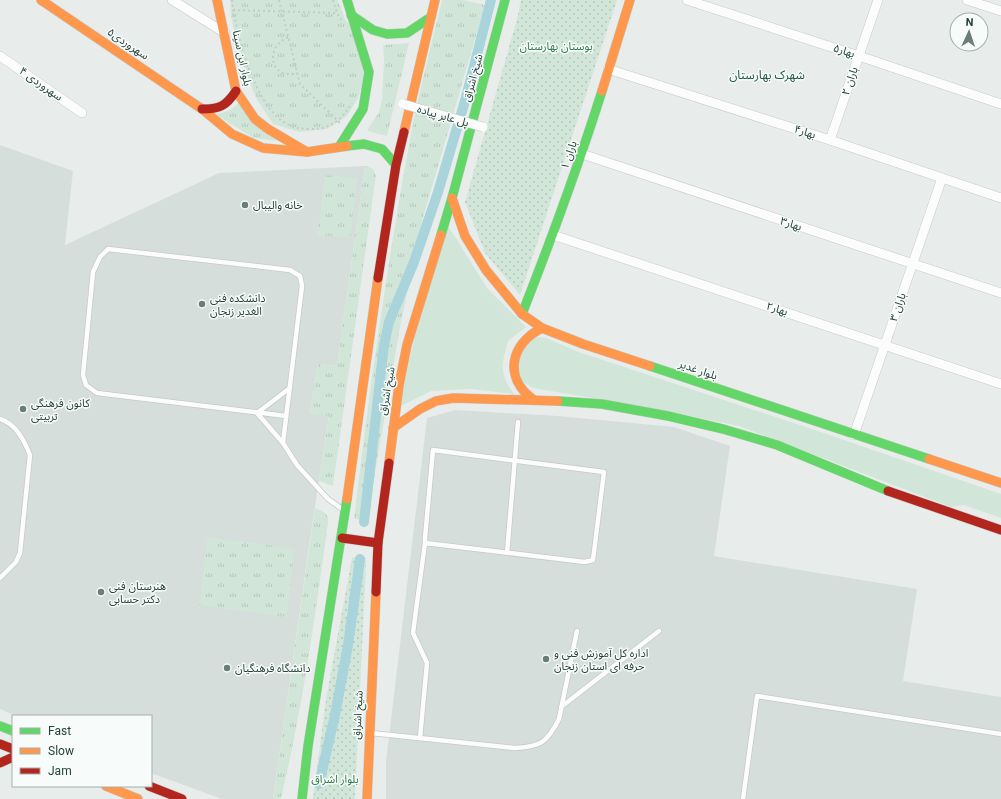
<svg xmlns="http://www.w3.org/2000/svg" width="1001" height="799" viewBox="0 0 1001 799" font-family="Roboto,'Noto Sans Arabic',sans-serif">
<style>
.built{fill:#d6dedb}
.grass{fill:url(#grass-tufts)}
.park{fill:url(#park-dots)}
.garden{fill:#d1e6d8}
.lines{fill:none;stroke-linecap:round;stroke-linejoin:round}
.canal{stroke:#a9d4db;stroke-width:10}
.lane-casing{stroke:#c5cac8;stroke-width:6}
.street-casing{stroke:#c5cac8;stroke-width:10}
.fast-casing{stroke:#c3cbc8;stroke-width:10}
.slow-casing{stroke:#c3cbc8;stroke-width:10}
.jam-casing{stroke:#c3cbc8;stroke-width:10}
.path{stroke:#c3ccca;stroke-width:2;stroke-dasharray:2 3;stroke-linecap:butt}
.lane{stroke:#fcfcfc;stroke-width:4.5}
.street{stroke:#fcfcfc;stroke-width:9}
.fast{stroke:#63d668;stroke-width:9}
.slow{stroke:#ff974d;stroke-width:9}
.jam{stroke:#b3261e;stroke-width:9}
.street-bridge-casing{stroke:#c5cac8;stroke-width:10;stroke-linecap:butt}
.street-bridge{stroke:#fcfcfc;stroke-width:9}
.poi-dot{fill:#697e78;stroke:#f7fbf9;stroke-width:1.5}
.labels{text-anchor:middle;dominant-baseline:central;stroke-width:3;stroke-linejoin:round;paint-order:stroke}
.street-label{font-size:11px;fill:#24423a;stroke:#f7fbf9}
.park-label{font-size:11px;fill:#2d7a4b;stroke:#f7fbf9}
.poi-label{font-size:11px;fill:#24423a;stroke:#f7fbf9;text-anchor:start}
.neighbourhood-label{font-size:12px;fill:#1f5548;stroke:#f7fbf9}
</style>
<defs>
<pattern id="grass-tufts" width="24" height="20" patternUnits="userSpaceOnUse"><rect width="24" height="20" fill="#d1e6d8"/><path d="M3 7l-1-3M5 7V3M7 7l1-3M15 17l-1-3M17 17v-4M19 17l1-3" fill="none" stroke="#b3c6ba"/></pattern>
<pattern id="park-dots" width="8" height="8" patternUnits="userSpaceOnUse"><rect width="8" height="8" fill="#d1e6d8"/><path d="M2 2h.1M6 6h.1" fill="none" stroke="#b3c6ba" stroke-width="1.8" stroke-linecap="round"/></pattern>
</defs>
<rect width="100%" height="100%" fill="#e8edeb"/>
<g class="built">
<polygon points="0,145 73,171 65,245 219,173 365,166 337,366 318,364 310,413 329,416 311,532 273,799 222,799 151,773 151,716 16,716 0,709"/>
<polygon points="455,410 558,416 674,427 730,446 714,556 917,589 903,681 1001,697 1001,799 386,799 386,762 427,418"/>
</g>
<g class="grass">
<polygon points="230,0 338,0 345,19 354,32 364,65 363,82 358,98 347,116 327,129 299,132 273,124 256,98 241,60 231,17"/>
<path d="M442 0H463L485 5 422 221 400 327 367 520 354 519C369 392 387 265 410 139 419 92 431 46 442 0Z"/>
<polygon points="409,43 387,136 368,131 368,129 379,112 382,99 384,61 383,45"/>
<path d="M239 102 279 141 254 138 215 114C225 113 232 110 239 102Z"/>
<path d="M365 166C372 167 374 169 376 175L333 486 319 481 329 416 310 414 318 364 337 366Z"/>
<polygon points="325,175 357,178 350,238 318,235"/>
<path d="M315 508C324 512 329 513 328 523 315 615 303 708 281 798L280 799H273Z"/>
<polygon points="208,537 295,549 286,617 199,605"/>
</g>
<g class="park">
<polygon points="521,0 617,0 520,295 485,253 465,202 517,19"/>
<polygon points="357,557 365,557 366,561 355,799 313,799 326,699 352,558"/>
</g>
<g class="garden">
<path d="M447 224 487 288 526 327 508 341C502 365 498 372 514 394L471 389 431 391 399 407 413 344Z"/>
<path d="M536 337 546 338 579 352 818 431 1001 494V518L964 505 951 507 739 426 645 407 533 388C505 373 519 353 536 337Z"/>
</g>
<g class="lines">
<g class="canal">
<polyline points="364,522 384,345 389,322 414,262 438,192 465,101 491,0"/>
<polyline points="319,784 335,715 348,645 360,559"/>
</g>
<g class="lane-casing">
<g id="lane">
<polyline points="286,416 97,393 86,385 83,375 93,272 100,257 108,249 290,270 300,276 302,286 283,443 297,465 328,499 345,511"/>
<path d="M0 419C16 424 24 440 30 455L20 553 16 562 0 578"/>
<polyline points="283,443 257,413 290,388"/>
<polyline points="507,553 518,422"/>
<polyline points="561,707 659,631"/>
<path d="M371 733 514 748C540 747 547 743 559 719L577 631"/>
<polyline points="420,738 427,663 413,633 425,543 425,538 433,450 604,472 593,560 585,562 425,543"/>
<polyline points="743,799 757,696 1001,734"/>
</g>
</g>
<g class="street-casing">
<g id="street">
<polyline points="172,0 225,33"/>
<polyline points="687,0 859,56 1001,104"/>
<polyline points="967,0 1001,11"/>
<polyline points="0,56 82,113"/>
<polyline points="608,69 830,140 1001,198"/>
<polyline points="830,140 878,0"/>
<polyline points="582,154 1001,293"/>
<polyline points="553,235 1001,384"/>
<polyline points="854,435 942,178"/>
</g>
</g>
<g class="fast-casing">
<g id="fast">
<polyline points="351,15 373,30 387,34 407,33 431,17"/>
<polyline points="347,146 364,144 382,149 396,165"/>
<polyline points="339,147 363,109 369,72 347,0"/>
<polyline points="441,235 452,198 505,0"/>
<path d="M522 314C551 240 578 167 602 91"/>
<polyline points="650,366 929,459"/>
<polyline points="558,401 602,404 668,416 723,429 777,445 888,491"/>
<polyline points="0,726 13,731"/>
<polyline points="302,799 308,746 347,499"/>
</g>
</g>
<g class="slow-casing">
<g id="slow">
<polyline points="41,0 202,109 232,134 263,148 307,152"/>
<polyline points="217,0 236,91 255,119 268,129 307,152 347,146"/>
<polyline points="602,91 630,0"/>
<polyline points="404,132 435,0"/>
<polyline points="452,198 465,236 486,270 522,314 542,328 583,344 650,366"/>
<path d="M534 400C503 378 510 344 542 328"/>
<polyline points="393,428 420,409 436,401 453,398 558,401"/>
<polyline points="929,459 1001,483"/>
<polyline points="389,463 399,385 407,345 441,235"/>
<polyline points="347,499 378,278"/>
<polyline points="106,786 138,799"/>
<polyline points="367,799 376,592"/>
</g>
</g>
<g class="jam-casing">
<g id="jam">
<path d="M202 109C220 109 226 106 236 91"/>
<polyline points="378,278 396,165 404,132"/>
<polyline points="888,491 1001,530"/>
<polyline points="342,538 378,543"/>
<polyline points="376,592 378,543 389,463"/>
<polyline points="0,744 13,749"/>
<polyline points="0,763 13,757"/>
<polyline points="149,786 182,799"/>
</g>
</g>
<g class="path">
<path d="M232 0C236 35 254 104 285 123 293 128 301 129 311 129 332 129 342 119 352 103"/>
<polyline points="279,0 300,84 341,124"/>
<polyline points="333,0 337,13 341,20"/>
<polyline points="233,10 337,13"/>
<path d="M288 37C264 48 270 80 297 73"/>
</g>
<use href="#lane" class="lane"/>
<use href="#street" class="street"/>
<use href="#fast" class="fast"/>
<use href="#slow" class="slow"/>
<use href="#jam" class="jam"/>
<g class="street-bridge-casing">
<polyline id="street-bridge" points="403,104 483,127"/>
</g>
<use href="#street-bridge" class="street-bridge"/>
</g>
<g class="poi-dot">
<circle cx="245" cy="205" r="4"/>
<circle cx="202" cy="304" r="4"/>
<circle cx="23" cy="409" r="4"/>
<circle cx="101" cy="592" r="4"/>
<circle cx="546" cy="659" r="4"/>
<circle cx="227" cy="668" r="4"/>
</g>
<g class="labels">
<g class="street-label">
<text transform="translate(128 44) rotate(34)">سهروردی۵</text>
<text transform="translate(844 51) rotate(18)">بهار۵</text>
<text transform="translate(242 58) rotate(78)">بلوار ابن سینا</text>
<text transform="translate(473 78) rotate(-75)">شیخ اشراق</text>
<text transform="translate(850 81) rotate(-71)">باران ۲</text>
<text transform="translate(41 84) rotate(35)">سهروردی ۴</text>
<text transform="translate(443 116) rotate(16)">پل عابر پیاده</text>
<text transform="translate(805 132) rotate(18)">بهار۴</text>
<text transform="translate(569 155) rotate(-71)">باران ۱</text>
<text transform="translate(791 224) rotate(18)">بهار۳</text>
<text transform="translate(898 307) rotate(-71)">باران ۳</text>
<text transform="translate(777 309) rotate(18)">بهار۲</text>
<text transform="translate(698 370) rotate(19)">بلوار غدیر</text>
<text transform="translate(387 391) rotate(-80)">شیخ اشراق</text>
<text transform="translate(358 715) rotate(-87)">شیخ اشراق</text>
</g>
<g class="park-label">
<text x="556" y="46">بوستان بهارستان</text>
<text x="335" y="779">بلوار اشراق</text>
</g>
<g class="poi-label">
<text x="253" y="205">خانه والیبال</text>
<text x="210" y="298">دانشکده فنی<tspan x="210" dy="13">الغدیر زنجان</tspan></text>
<text x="31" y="403">کانون فرهنگی<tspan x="31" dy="13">تربیتی</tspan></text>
<text x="109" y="586">هنرستان فنی<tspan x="109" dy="13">دکتر حسابی</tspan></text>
<text x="554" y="653">اداره کل آموزش فنی و<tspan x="554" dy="13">حرفه ای استان زنجان</tspan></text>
<text x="235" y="668">دانشگاه فرهنگیان</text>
</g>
<g class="neighbourhood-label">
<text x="767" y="75">شهرک بهارستان</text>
</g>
</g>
<rect x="12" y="715" width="140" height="72" fill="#f7fbf9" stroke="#a3b1ad"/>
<rect x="20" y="728" width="20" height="6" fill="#63d668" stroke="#a3b1ad"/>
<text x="48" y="735" font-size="12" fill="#24423a">Fast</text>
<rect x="20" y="748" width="20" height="6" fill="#ff974d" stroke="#a3b1ad"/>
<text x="48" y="755" font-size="12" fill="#24423a">Slow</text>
<rect x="20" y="768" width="20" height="6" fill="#b3261e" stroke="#a3b1ad"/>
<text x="48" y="775" font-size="12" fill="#24423a">Jam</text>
<g transform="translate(969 32) rotate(3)"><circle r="19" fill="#f7fbf9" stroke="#a3b1ad"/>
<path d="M0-3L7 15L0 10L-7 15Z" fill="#697e78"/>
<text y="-6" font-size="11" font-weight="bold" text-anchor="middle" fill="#24423a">N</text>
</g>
</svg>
